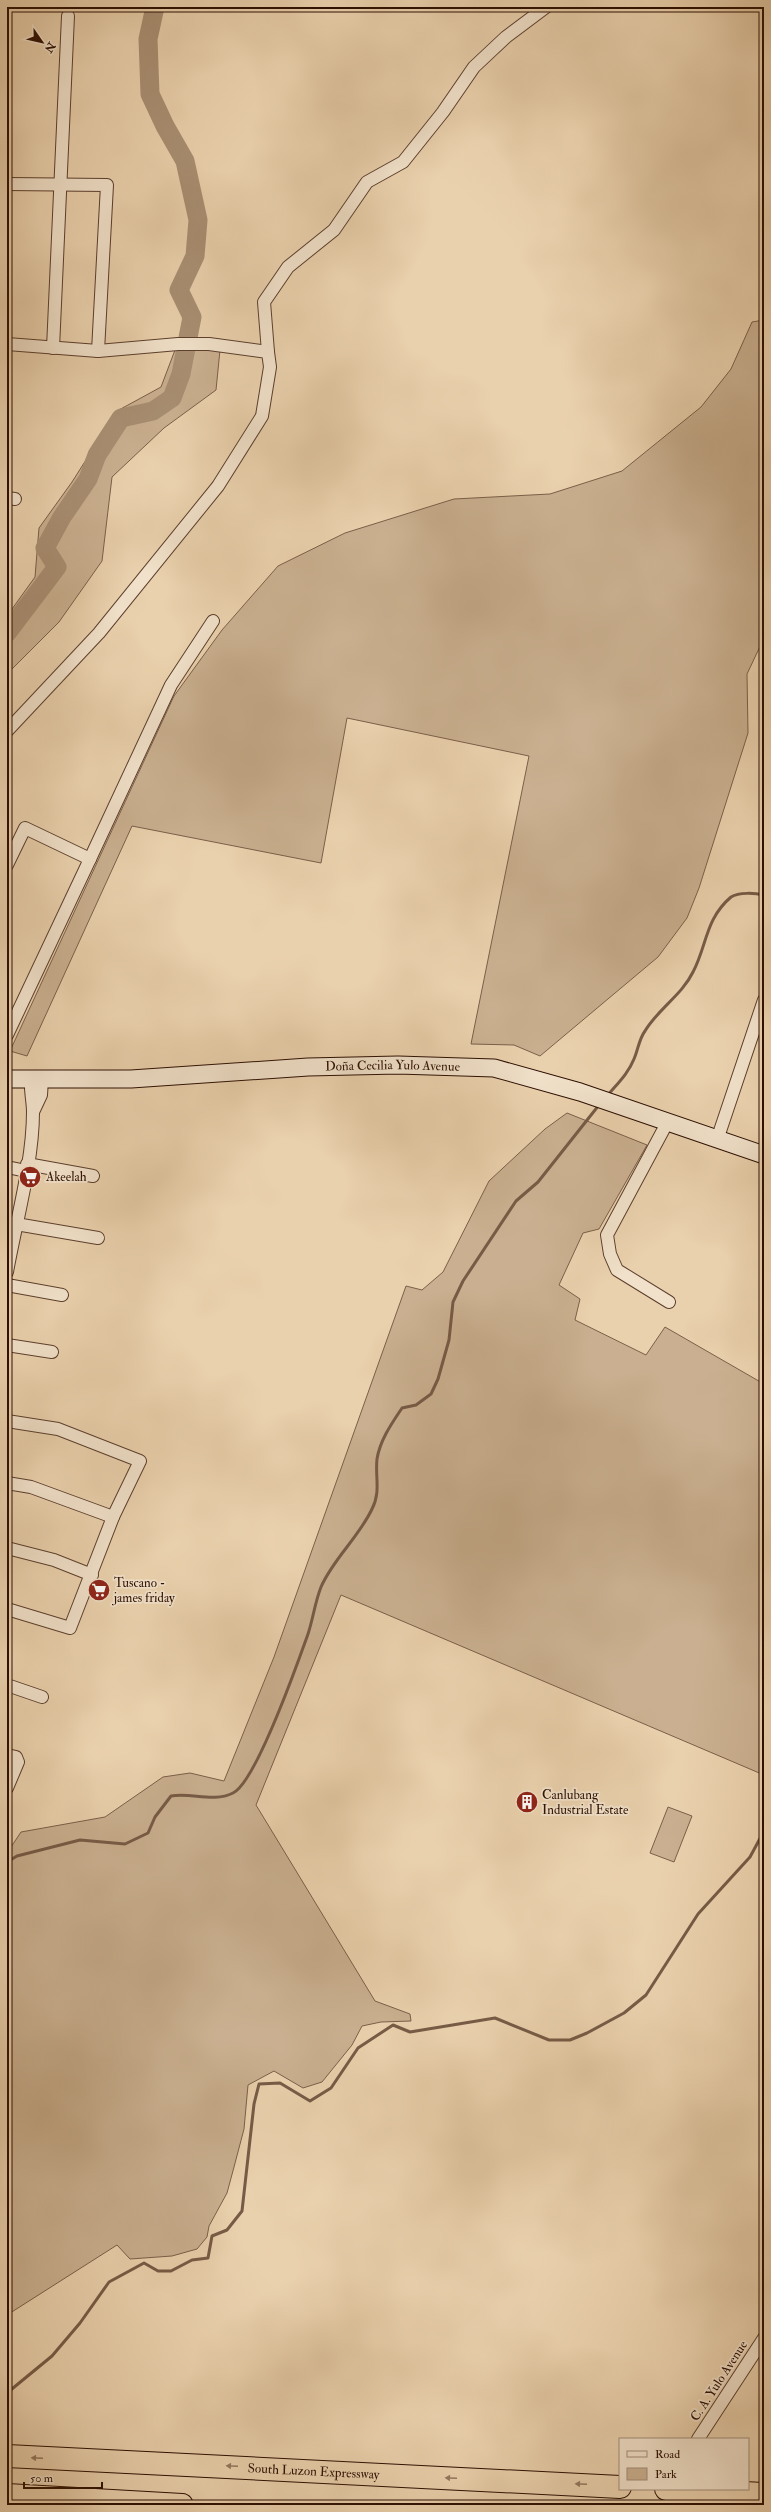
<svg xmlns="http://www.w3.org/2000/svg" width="771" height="2512" viewBox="0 0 771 2512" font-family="'IM FELL Double Pica',serif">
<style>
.green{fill:#cab090;stroke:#7b5f49}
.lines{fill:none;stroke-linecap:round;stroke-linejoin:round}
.stream{stroke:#775b46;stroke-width:3}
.river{stroke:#a98f73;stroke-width:19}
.minor-casing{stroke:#5c3f2d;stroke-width:14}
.secondary-casing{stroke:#2c0e02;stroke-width:19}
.motorway-casing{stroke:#2c0e02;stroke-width:24}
.minor{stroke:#f1e1ca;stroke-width:12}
.secondary{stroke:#f1e1ca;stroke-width:17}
.motorway{stroke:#ead1ad;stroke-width:22}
.oneway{fill:#947960}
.labels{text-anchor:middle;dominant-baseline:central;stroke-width:3.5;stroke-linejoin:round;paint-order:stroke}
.street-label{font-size:13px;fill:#2c0e02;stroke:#f1e1ca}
.poi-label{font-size:13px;fill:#2c0e02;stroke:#f1e1ca;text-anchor:start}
</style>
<rect width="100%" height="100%" fill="#ead1ad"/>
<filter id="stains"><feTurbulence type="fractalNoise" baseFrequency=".005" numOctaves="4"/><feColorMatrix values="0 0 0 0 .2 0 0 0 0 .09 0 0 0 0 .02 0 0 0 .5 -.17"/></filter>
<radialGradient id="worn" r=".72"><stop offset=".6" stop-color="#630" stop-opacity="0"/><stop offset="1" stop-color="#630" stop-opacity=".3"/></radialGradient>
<g class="green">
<polygon points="764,320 764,638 747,674 748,733 699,888 687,918 658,957 540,1056 514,1045 471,1044 529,756 347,718 321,863 132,826 27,1056 10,1051 174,696 222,630 278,566 345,533 454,499 550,494 622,471 701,407 731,369 752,322"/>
<polygon points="175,350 220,350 216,390 164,428 112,477 102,561 59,622 7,674 7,616 35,577 39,528 72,482 117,411 161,387"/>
<polygon points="567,1113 647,1145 599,1229 583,1233 559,1285 580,1299 575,1320 646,1355 665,1327 764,1384 764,1775 341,1595 256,1805 375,2001 410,2014 411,2021 381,2022 362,2026 352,2045 322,2082 303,2088 274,2071 248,2085 244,2129 234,2167 227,2193 209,2226 207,2237 197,2249 172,2256 130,2259 117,2245 7,2315 7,1853 21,1832 105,1817 163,1777 190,1773 224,1781 274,1657 406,1286 422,1290 443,1272 489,1181 545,1129"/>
<polygon points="668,1807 692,1816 674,1862 650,1853"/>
</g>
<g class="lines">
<g class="stream">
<path d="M607 1096C617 1084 628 1074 634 1059 638 1050 639 1039 645 1031 658 1009 682 995 693 972 707 946 705 919 731 897 739 892 755 893 764 895"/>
<path d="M7 1862 17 1856 80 1840 125 1844 148 1833 155 1817 171 1796C191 1792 213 1803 233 1793 256 1782 298 1662 308 1634 313 1619 315 1602 321 1587 333 1559 359 1537 372 1509 381 1492 375 1477 377 1459 380 1440 392 1423 402 1408L416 1405 431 1394 438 1379 449 1340 453 1302 463 1281 516 1201 538 1182 599 1105"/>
<polyline points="7,2393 52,2356 80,2323 109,2282 144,2263 158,2271 171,2271 192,2260 208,2258 212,2236 227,2230 242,2211 254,2104 259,2084 280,2083 310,2101 331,2088 358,2048 393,2025 410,2032 495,2018 549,2040 570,2040 587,2033 624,2013 646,1995 698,1914 750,1857 764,1831"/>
</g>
<polyline class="river" points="7,633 57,567 45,548 62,517 88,479 97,455 121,418 153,411 172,398 181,374 192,317 179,290 195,256 198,220 185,161 165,126 150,94 148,39 155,7"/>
<g class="minor-casing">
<g id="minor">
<polyline points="7,184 107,185 98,351"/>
<polyline points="7,344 98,351 178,344 209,344 268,352 270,367 262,416 218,486 99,633 7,731"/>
<polyline points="53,348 68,16"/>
<polyline points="268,352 264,302 288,267 334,230 367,182 403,162 443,112 474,67 506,37 546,7"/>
<polyline points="7,498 15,499"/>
<polyline points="90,859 171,685 213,621"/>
<polyline points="7,865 25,828 90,859 7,1035"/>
<polyline points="33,1112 41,1095 42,1079"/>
<polyline points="667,1123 607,1235 610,1254 617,1270 669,1302"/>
<polyline points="717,1140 764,1000"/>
<polyline points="27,1164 93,1176"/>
<polyline points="7,1167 26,1171"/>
<polyline points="16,1224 98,1238"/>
<path d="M7 1272C16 1222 33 1162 33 1112 33 1101 30 1091 31 1079"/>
<polyline points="7,1285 62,1295"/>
<polyline points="7,1345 52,1352"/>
<polyline points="7,1421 58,1429 140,1461 113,1517 31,1487 7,1483"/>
<polyline points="7,1548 54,1560 92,1575"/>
<polyline points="7,1609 70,1628 113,1517"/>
<polyline points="7,1685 42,1697"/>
<polyline points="7,1755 16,1757 18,1762 7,1788"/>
<polyline points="698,2439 764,2338"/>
</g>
</g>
<g class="secondary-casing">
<g id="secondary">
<path id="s1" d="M7 1079H131L308 1067 398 1065 494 1068 580 1092 764 1155"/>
</g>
</g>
<g class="motorway-casing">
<g id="motorway">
<path id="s2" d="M7 2456 620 2487"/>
<polyline points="666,2489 764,2494"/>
<polyline points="7,2495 182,2505"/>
</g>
</g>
<use href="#minor" class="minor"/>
<use href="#secondary" class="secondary"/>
<use href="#motorway" class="motorway"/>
</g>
<defs><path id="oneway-solid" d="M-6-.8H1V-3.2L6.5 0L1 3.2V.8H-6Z"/></defs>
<g class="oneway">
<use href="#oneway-solid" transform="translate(37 2458) rotate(-177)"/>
<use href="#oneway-solid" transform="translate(232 2466) rotate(-177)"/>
<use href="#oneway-solid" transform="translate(451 2478) rotate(-177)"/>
<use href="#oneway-solid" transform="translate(581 2484) rotate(-177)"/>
</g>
<defs>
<g id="supermarket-disc" transform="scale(1.15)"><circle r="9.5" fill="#8f2418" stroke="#f1e1ca"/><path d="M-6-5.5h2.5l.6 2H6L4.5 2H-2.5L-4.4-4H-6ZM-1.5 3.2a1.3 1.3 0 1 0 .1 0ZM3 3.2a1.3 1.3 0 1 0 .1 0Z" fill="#fff"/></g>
<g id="building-disc" transform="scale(1.15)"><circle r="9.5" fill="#8f2418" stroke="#f1e1ca"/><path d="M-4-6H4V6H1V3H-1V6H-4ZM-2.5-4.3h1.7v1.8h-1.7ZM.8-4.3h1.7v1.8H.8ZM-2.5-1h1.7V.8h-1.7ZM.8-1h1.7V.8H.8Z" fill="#fff"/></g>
</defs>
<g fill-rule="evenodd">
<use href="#supermarket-disc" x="30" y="1177"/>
<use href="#supermarket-disc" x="99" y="1590"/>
<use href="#building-disc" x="527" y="1802"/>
</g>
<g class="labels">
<g class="street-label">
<text stroke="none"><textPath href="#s1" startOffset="386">Doña Cecilia Yulo Avenue</textPath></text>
<text transform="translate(719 2381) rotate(-57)">C. A. Yulo Avenue</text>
<text stroke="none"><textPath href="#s2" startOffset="307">South Luzon Expressway</textPath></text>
</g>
<g class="poi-label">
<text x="46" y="1177">Akeelah</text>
<text x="114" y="1583">Tuscano -<tspan x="114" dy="15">james friday</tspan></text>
<text x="542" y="1795">Canlubang<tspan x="542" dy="15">Industrial Estate</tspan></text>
</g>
</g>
<rect width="771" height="2512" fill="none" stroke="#ead1ad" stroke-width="24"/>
<rect x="8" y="8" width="755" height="2496" fill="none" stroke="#2c0e02" stroke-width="2"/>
<rect x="12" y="12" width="747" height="2488" fill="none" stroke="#2c0e02"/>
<rect x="619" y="2438" width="130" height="52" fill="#f1e1ca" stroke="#a28d7a"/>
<rect x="627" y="2451" width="20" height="6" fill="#f1e1ca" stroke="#a28d7a"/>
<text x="655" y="2458" font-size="12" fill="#2c0e02">Road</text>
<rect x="627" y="2468" width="20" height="12" fill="#cab090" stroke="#a28d7a"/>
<text x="655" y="2478" font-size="12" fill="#2c0e02">Park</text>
<g transform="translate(42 42) rotate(124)" stroke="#f1e1ca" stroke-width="3" paint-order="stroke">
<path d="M0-3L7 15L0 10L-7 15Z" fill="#2c0e02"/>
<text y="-6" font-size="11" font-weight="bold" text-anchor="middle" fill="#2c0e02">N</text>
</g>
<path d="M24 2482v6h78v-6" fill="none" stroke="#2c0e02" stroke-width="2"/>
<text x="30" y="2482" font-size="12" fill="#2c0e02" stroke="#f1e1ca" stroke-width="3" paint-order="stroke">50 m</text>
<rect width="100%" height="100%" filter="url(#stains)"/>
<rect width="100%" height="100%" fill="url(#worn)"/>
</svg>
